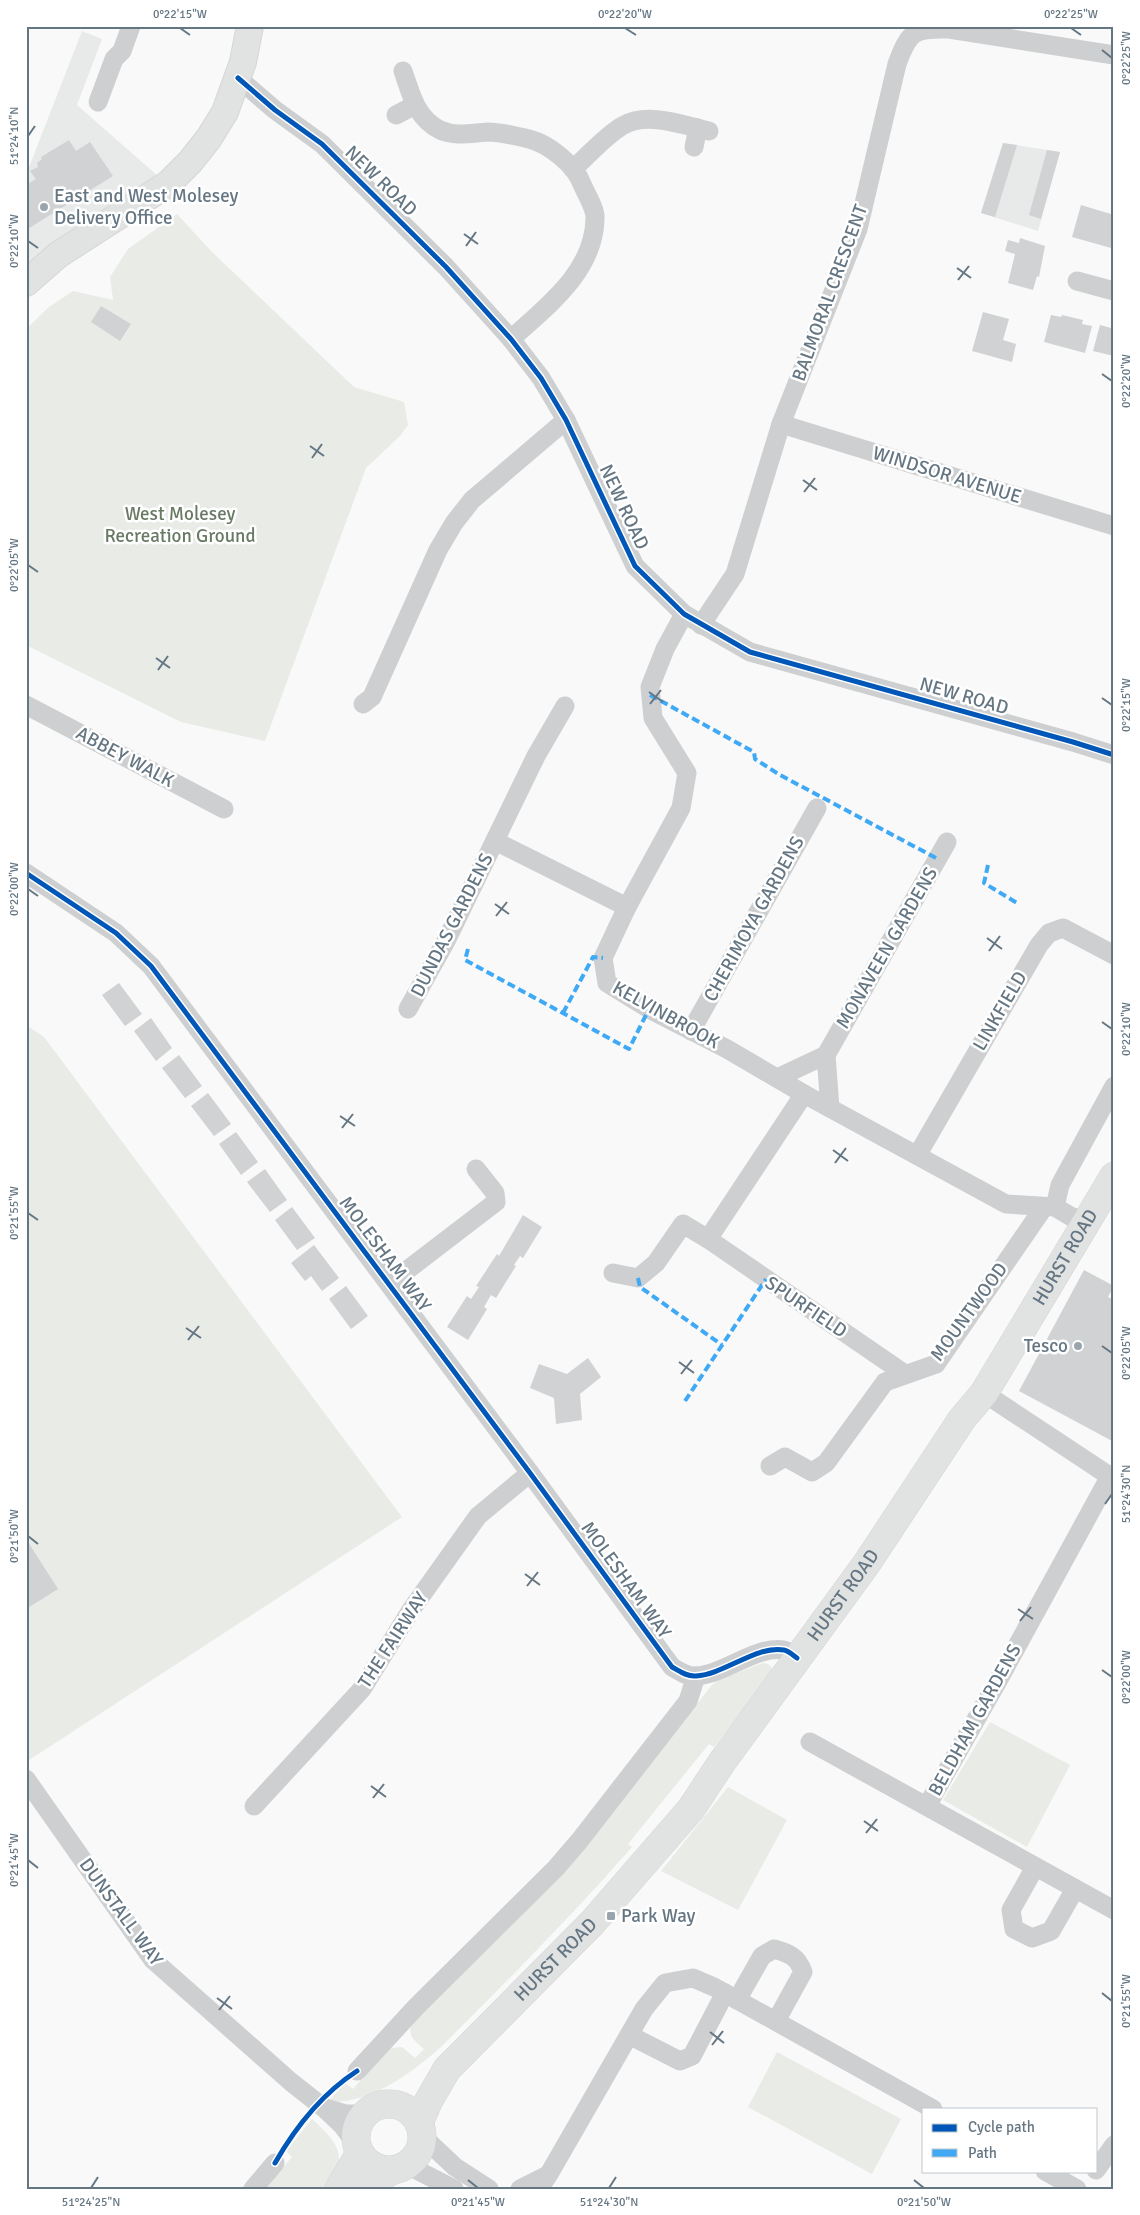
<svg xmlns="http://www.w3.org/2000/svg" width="1140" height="2215" viewBox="0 0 1140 2215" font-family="Signika,sans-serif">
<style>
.built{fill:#e8e9e9}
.green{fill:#e8ebe6}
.building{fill:#d0d2d3}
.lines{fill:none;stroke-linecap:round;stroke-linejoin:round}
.secondary-casing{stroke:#d5d6d7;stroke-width:28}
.primary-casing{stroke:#d5d6d7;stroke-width:29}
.minor{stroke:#cecfd0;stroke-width:19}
.secondary{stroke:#e1e2e2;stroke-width:26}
.primary{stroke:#e1e2e2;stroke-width:28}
.quiet{stroke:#3fa9f5;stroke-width:4;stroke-dasharray:8 4;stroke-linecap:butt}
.cycleway-casing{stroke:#fff;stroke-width:8}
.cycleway{stroke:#0057b8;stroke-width:5}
.ticks{fill:none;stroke:#657683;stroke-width:2}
.poi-dot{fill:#99a4ac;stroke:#fff;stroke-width:2}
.labels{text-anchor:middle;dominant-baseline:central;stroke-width:5;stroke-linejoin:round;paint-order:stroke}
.street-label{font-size:19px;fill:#657683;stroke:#fff}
.poi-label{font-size:19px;fill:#657683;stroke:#fff;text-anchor:start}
.park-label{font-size:19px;fill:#687a64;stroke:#fff}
.neatline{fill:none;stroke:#657683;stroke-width:2}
.ticks-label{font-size:12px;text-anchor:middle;fill:#657683}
</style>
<rect width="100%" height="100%" fill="#f9f9f9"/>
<g class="built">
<polygon points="82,31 102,39 77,105 159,177 43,250 26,267 26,175"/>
<polygon points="1003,143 1060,152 1038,231 981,213"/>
</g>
<g class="green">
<polygon points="177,214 212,252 354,387 404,402 408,425 400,436 366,468 265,741 181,722 26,645 26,329 49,307 73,291 113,300 110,277 128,249"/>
<polygon points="26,1025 44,1037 402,1517 26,1762"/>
<path d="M763 1663 768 1664 772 1668 771 1673 714 1747 709 1744 628 1844 632 1847C571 1917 506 1982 440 2048 410 2074 370 2104 328 2102L345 2083 353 2089 390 2048 402 2047 415 2058 424 2049C415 2041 406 2035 412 2023L573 1860 712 1685 718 1680Z"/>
<polygon points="990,1722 1070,1765 1027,1847 943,1800"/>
<polygon points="728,1787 787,1820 738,1910 661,1871"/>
<polygon points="777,2052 901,2119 872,2174 748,2107"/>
<path d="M312 2119C338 2142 351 2159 325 2189H264L292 2157 286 2151Z"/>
</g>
<g class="building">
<polygon points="69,140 76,151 90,142 113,176 26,230 26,185 36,179 30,171 38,167 37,163 42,159 41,157"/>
<polygon points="1003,143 1017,145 995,217 981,213"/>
<polygon points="1047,150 1060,152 1041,219 1029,215"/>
<polygon points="1081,205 1114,215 1114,240 1111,248 1072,237"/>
<polygon points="1020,238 1045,246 1039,277 1037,276 1033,290 1008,283 1015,254 1005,251 1008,240 1019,243"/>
<polygon points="101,306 131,324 120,341 91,322"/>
<polygon points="983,312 1009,319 1003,340 1016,344 1012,362 972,351"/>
<polygon points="1051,315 1061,317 1062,315 1083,320 1082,324 1092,326 1085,353 1044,342"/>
<polygon points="1100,325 1111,328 1112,325 1114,325 1114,356 1093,351"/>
<polygon points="119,983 142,1014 125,1026 102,995"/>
<polygon points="151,1018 172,1048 156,1061 134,1031"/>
<polygon points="179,1055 202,1086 185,1098 162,1068"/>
<polygon points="208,1093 231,1124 214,1136 191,1106"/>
<polygon points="236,1132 258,1162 241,1175 219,1144"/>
<polygon points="265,1169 287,1200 270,1212 247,1182"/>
<polygon points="292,1207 315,1238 297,1250 275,1220"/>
<polygon points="523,1215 542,1227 523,1258 520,1256 514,1265 516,1266 496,1298 491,1295 484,1307 487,1309 468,1340 447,1327 467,1296 471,1299 479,1287 476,1286 497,1254 499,1256"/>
<polygon points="314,1245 339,1278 322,1291 311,1276 305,1281 291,1263"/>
<polygon points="1084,1270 1114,1286 1108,1297 1114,1300 1114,1442 1019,1391"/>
<polygon points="346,1286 368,1316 351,1329 329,1299"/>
<polygon points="588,1358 601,1377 580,1394 582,1420 556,1424 554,1398 530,1388 539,1364 567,1374"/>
<polygon points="26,1539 58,1589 26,1609"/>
</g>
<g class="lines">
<g class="secondary-casing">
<polyline id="secondary" points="26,283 58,255 168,184 190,162 209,138 225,112 243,62 250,26"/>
</g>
<g class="primary-casing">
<g id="primary">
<circle cx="389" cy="2137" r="33"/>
<path id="s1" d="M419 2123 429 2100 447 2069 592 1923 691 1809 722 1762 867 1563 962 1419 984 1393 1114 1176"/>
<polyline points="339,2189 360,2153"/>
<polyline points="362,2189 393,2170"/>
</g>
</g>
<g class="minor">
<path d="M403 71C411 94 416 118 440 130 456 137 471 133 488 132 501 132 517 136 529 139 549 144 575 165 582 184 586 194 596 209 595 219 594 272 546 307 511 339"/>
<polyline points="238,78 275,110 322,144 446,267 511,339 541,378 566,420 635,566 684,614 750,652 1073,742 1114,755"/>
<polyline points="98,102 114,59 122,51 131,26"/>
<polyline points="396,115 415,105"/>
<polyline points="694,147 698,128"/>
<path d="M573 169C589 155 604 137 622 126 647 111 683 125 709 131"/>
<polyline points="1077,281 1114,291"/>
<polyline points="781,424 1114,526"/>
<polyline points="684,614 665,649 650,687 653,718 687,773 681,808 627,907 603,958 607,983 649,1009 727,1049 804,1094 1006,1204 1055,1207 1070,1216 1088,1222"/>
<path d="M701 625 735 574 781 424 858 229 897 64C909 31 914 28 949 29L1114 55"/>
<polyline points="363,704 372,697 438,550 454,523 472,500 566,420"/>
<polyline points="26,705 224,809"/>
<polyline points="495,841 627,907"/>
<path d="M26 873 116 933 151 966 530 1473 672 1667C679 1671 687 1677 696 1676 725 1674 757 1645 784 1650 789 1651 794 1656 797 1658"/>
<polyline points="408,1009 446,941 536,756 565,706"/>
<polyline points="691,1031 817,808"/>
<polyline points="777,1078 826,1055"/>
<polyline points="804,1094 708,1239 905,1374"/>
<polyline points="830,1108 826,1055 947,842"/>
<polyline points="918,1154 1039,945 1049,933 1063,928 1114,955"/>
<polyline points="1055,1207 1060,1185 1114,1086"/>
<polyline points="613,1273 638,1278 656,1263 683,1224 708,1239"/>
<polyline points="389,1284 496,1202 495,1193 476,1169"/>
<polyline points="984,1393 1114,1479"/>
<polyline points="770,1466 785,1457 812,1472 826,1463 885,1382 936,1364 1044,1207"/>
<polyline points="810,1742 1114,1910"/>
<polyline points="26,1779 153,1960 291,2082 324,2108 342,2125 357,2145"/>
<polyline points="254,1806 362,1689 411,1610 478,1516 530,1473"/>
<polyline points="927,1806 999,1679 1110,1476"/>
<polyline points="1035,1867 1011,1910 1014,1929 1032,1938 1051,1931 1075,1889"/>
<path d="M737 2000 762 1956 774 1949C789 1953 798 1957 803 1972L776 2021"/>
<polyline points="629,2035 680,2061 692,2056 725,1993"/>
<polyline points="357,2071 416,2007 556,1868 580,1840 688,1701 696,1676"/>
<polyline points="326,2108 346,2114 366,2114"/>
<polyline points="421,2135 455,2167 489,2189"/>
<polyline points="407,2165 454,2189"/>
<polyline points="1096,2170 1114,2145"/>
<polyline points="1045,2171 1077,2189"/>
<polyline points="253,2189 275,2163"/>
<polyline points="520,2189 548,2175"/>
<polyline points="539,2189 549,2174 644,2009 665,1983 693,1978 714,1987 933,2109"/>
</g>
<use href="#secondary" class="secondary"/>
<use href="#primary" class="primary"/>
<g class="quiet">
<polyline points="650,695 754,752 755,759 780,775 938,859"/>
<polyline points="988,865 984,883 1017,903"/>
<polyline points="468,949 465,960 629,1049 649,1009"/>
<polyline points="563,1013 593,957 603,958"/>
<polyline points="638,1278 640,1287 722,1345"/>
<polyline points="685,1401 766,1279"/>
</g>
<g class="cycleway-casing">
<g id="cycleway">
<polyline points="238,78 275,110 322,144 446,267 511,339 541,378 566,420 635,566 684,614 750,652 1073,742 1114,755"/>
<path d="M26 873 116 933 151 966 530 1473 672 1667C679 1671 687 1677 696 1676 725 1674 757 1645 784 1650 789 1651 794 1656 797 1658"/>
<path d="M275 2163C295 2128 323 2093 357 2071"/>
</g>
</g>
<use href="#cycleway" class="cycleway"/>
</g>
<path class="ticks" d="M180 28 190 35M625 28 636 35M1071 28 1081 35M1102 50 1112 58M28 136 35 126M464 234 478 244M28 241 38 248M466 246 476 232M957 268 971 278M958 280 969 266M1102 374 1112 381M310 446 324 456M312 458 322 444M803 480 817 490M804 492 815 478M28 565 38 572M156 658 170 668M158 670 168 656M649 692 663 702M1102 698 1112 705M650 704 661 690M28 889 38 896M495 904 509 914M496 916 507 902M987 938 1002 949M989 951 1000 936M1102 1022 1112 1029M340 1116 355 1126M342 1128 353 1114M833 1150 848 1161M835 1163 846 1148M28 1213 38 1220M186 1328 201 1338M188 1340 199 1326M1102 1346 1112 1353M679 1362 694 1373M681 1374 692 1360M1105 1504 1112 1494M28 1536 38 1544M525 1574 540 1585M527 1586 538 1572M1018 1609 1033 1619M1020 1621 1031 1607M1102 1670 1112 1677M371 1786 386 1797M373 1798 384 1784M864 1821 878 1831M866 1833 877 1819M28 1860 38 1868M1102 1993 1112 2001M217 1998 232 2009M219 2010 230 1996M710 2032 724 2043M712 2045 723 2031M468 2180 478 2188M914 2180 924 2188M91 2188 98 2177M609 2188 616 2177"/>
<g class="poi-dot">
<circle cx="44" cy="207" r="5"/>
<circle cx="1078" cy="1346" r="5"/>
<rect x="606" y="1911" width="10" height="10" rx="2.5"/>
</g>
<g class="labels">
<g class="street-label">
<text transform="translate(381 181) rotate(44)">NEW ROAD</text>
<text transform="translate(830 293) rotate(-70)">BALMORAL CRESCENT</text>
<text transform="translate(947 475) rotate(17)">WINDSOR AVENUE</text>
<text transform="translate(624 507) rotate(65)">NEW ROAD</text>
<text transform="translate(964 696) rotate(16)">NEW ROAD</text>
<text transform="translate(125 757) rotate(28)">ABBEY WALK</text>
<text transform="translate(754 919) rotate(-61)">CHERIMOYA GARDENS</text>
<text transform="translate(452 925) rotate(-63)">DUNDAS GARDENS</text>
<text transform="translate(887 948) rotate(-60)">MONAVEEN GARDENS</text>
<text transform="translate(1000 1011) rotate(-60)">LINKFIELD</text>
<text transform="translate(666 1015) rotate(29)">KELVINBROOK</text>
<text transform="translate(385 1254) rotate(53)">MOLESHAM WAY</text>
<text stroke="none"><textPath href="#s1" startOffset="1085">HURST ROAD</textPath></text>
<text transform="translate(806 1307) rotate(34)">SPURFIELD</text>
<text transform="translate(969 1312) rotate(-54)">MOUNTWOOD</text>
<text transform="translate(626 1580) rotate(54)">MOLESHAM WAY</text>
<text stroke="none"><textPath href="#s1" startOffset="680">HURST ROAD</textPath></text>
<text transform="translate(393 1640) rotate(-57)">THE FAIRWAY</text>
<text transform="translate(975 1720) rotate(-61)">BELDHAM GARDENS</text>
<text transform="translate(121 1912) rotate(54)">DUNSTALL WAY</text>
<text stroke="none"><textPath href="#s1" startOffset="215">HURST ROAD</textPath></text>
</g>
<g class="poi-label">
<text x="54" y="196">East and West Molesey<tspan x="54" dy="22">Delivery Office</tspan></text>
<text x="1068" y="1346" text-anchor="end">Tesco</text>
<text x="621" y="1916">Park Way</text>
</g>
<g class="park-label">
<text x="180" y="514">West Molesey<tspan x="180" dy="22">Recreation Ground</tspan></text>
</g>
</g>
<rect width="1140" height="2215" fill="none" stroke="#ffffff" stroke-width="55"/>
<rect x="922" y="2108" width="175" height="65" fill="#ffffff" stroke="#c1c8cd"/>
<rect x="932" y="2124" width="25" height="8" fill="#0057b8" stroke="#c1c8cd"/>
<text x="968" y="2132" font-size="15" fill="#657683">Cycle path</text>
<rect x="932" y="2149" width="25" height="8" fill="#3fa9f5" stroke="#c1c8cd"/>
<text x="968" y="2158" font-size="15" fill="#657683">Path</text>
<rect x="28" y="28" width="1084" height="2160" class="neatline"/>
<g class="ticks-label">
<text x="180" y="18">0°22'15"W</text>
<text x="625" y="18">0°22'20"W</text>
<text x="1071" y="18">0°22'25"W</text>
<text transform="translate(1126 58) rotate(-90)" y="4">0°22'25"W</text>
<text transform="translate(14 136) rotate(-90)" y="4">51°24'10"N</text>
<text transform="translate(14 241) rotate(-90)" y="4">0°22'10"W</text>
<text transform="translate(1126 381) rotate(-90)" y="4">0°22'20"W</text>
<text transform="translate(14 565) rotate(-90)" y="4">0°22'05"W</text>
<text transform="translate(1126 705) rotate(-90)" y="4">0°22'15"W</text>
<text transform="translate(14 889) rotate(-90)" y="4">0°22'00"W</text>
<text transform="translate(1126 1029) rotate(-90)" y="4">0°22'10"W</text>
<text transform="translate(14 1213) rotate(-90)" y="4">0°21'55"W</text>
<text transform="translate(1126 1353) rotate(-90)" y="4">0°22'05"W</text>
<text transform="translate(1126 1494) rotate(-90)" y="4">51°24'30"N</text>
<text transform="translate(14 1536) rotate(-90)" y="4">0°21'50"W</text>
<text transform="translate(1126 1677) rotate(-90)" y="4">0°22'00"W</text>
<text transform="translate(14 1860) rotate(-90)" y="4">0°21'45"W</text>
<text transform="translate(1126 2001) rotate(-90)" y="4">0°21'55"W</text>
<text x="91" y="2206">51°24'25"N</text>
<text x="478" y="2206">0°21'45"W</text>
<text x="609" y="2206">51°24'30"N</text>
<text x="924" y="2206">0°21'50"W</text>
</g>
</svg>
